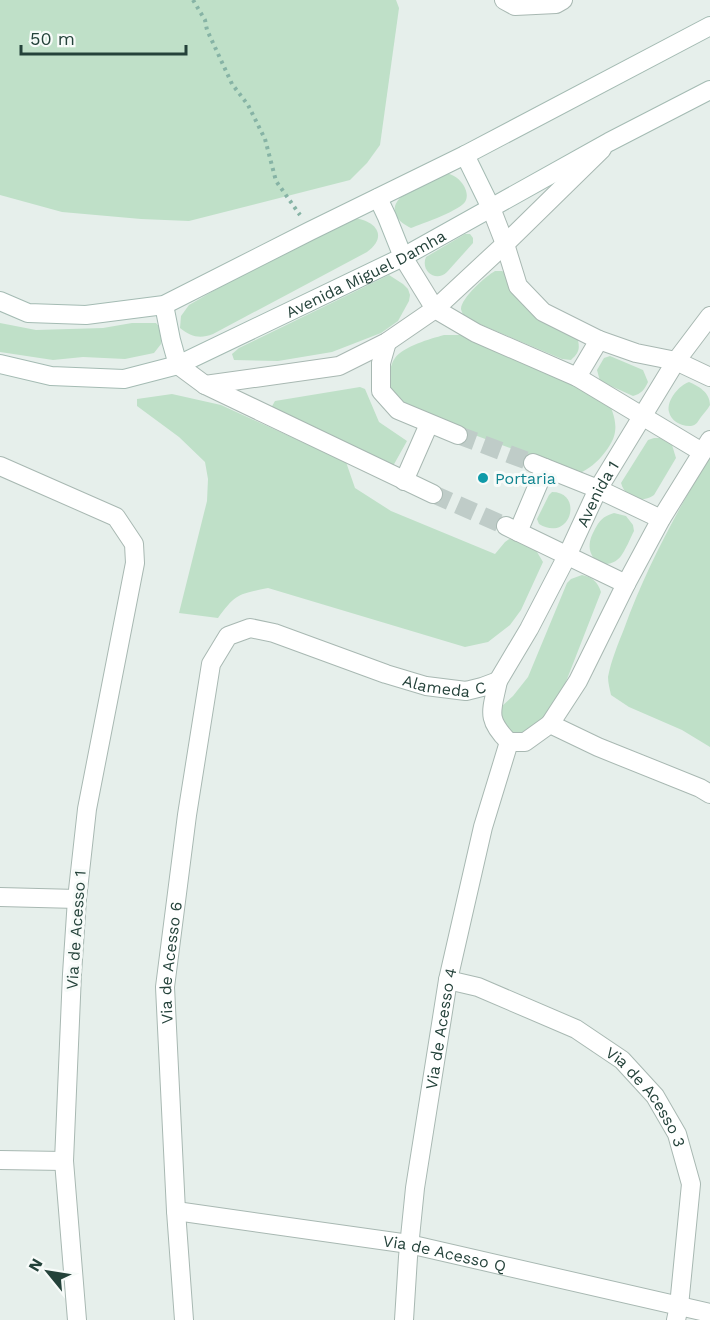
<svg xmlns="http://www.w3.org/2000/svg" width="710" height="1320" viewBox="0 0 710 1320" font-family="'Work Sans',sans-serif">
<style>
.green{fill:#bfe0c8}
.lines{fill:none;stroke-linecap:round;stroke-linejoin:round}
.street-tunnel{stroke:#bfccc8;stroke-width:18;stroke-dasharray:18 9;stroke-linecap:butt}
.street-casing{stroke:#a8b8b2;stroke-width:20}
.secondary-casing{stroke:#a4bbb3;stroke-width:20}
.path{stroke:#86b3a5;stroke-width:4;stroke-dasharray:3 4.5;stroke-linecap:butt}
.street{stroke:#fff;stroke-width:18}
.secondary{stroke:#fff;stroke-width:18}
.culture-dot{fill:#0f9aa8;stroke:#f7fbf9;stroke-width:2}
.labels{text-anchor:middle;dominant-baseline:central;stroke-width:6;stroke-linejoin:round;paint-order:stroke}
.street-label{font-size:16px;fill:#24423a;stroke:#f7fbf9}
.culture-label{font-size:16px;fill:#0d838f;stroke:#f7fbf9;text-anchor:start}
</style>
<rect width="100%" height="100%" fill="#e6efeb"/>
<g class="green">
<polygon points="0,0 396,0 399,8 380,145 367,163 350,180 189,221 141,219 62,212 0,195"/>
<path d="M445 173C453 174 460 179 464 186 466 190 468 195 466 200 463 210 421 224 411 228 400 223 388 212 399 199 404 193 436 178 445 173Z"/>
<path d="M353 218C375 220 389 236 367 252L213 334C200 339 191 337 180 328L181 316 189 305 331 223Z"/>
<path d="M465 234H470L473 238V243L447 272C436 283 420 271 426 257Z"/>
<path d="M495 271H502L509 275 521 298 531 313 540 319 577 336C580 348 580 352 571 360L562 359 465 318C464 317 461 310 461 309 461 298 486 276 495 271Z"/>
<polygon points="389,275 403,284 408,289 410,295 409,301 398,321 381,333 332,352 278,361 234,360 232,354 239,348"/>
<polygon points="0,323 36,330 103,328 132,323 156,323 161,329 161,344 154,353 125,359 83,357 53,360 0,352"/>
<path d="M444 335H463L607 397C611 408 617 420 615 432 613 448 589 474 572 475 555 475 527 455 510 448 485 439 461 430 437 421 426 416 408 411 400 403 390 394 387 383 390 371 391 366 392 362 395 358 404 346 430 339 444 335Z"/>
<path d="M610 356 643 370 648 382C645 389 641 394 633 396L600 381 597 370 604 358Z"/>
<path d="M689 382C698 386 710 392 710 405 708 409 704 413 701 417 698 421 697 425 691 426 682 427 671 421 669 412 666 401 679 385 689 382Z"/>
<polygon points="360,387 365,389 379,422 407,441 393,466 271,408 275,401"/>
<path d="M172 394 221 405 346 462 355 488 391 511 495 554 505 542 515 535 534 547 543 562 521 610 510 625 488 642 465 647 268 588C240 594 236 593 218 618L179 613 207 501 208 479 205 462 179 437 137 406V399Z"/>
<path d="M654 438H660L672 445 676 458 654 495C641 504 625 498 621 483L648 440Z"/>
<path d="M710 456V747L682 730 629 707 611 695C610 690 608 683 608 677 611 661 618 644 624 629 646 568 677 511 710 456Z"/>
<path d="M552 492C584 492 571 543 539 524L537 519 549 495Z"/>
<path d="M614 513 626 516 633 525 634 531C630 539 626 549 621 556 606 575 579 557 594 531 600 520 602 517 614 513Z"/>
<path d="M582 575C592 577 598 582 601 592L560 697 553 711 514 739 498 713 501 707 513 696 528 677 567 583 571 579Z"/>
</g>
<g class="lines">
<g class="street-tunnel">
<polyline points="458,435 533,463"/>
<polyline points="433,494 506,526"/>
</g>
<g class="street-casing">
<g id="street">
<polyline points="504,0 515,6 556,4 563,0"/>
<polyline points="491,208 505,244 518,286 543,312 599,340 636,353 676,361 710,377"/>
<polyline points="403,257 435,309 476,333 577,377 702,452"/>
<polyline points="387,342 381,363 381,391 398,410 458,435"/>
<polyline points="178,365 205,385 433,494"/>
<polyline points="577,377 599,340"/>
<polyline points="205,385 339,366 387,342 435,309 505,244 602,149"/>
<polyline points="533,463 598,489 661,519"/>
<polyline points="0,466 116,517 134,544 135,563 87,809 77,899 72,974 64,1161 77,1320"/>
<polyline points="404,481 429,424"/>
<polyline points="506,526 626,584"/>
<polyline points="518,532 545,468"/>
<path id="s1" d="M498 681 529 629 567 556 598 489 676 361 710 316"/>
<polyline points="550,724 578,681 626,584 661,519 710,440"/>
<polyline points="0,897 77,899"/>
<path id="s2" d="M448 980 478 987 576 1029 622 1060 655 1096 677 1134 691 1184 679 1306 676 1320"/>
<polyline points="0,1160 64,1161"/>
<path id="s3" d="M176 1211 409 1244 710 1313"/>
<path id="s4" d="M184 1320 176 1211 165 987 187 815 211 664 228 636 250 628 274 633 386 674 426 686 466 691 482 687 498 681C492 711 485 718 509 742H525L550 724 598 747 700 788 710 794"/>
<path id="s5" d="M404 1320 408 1257 415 1188 448 980 483 827 509 742"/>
</g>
</g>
<g class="secondary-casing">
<g id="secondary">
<polyline points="465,155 491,208"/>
<polyline points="378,198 387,217 403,257"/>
<polyline points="0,301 28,313 86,315 164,305 310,231 465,155 710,26"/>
<polyline points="164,305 171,340 178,365"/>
<path id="s6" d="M0 364 51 376 124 379 178 365 403 257 609 142 710 90"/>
</g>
</g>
<polyline class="path" points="193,0 205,20 207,30 232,84 248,105 265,139 276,181 300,215"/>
<use href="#street" class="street"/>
<use href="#secondary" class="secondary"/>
</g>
<circle class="culture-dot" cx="483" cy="478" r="6"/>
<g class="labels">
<g class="street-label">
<text stroke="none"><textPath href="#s6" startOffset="390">Avenida Miguel Damha</textPath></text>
<text stroke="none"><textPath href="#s1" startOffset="212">Avenida 1</textPath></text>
<text stroke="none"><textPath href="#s4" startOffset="920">Alameda C</textPath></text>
<text transform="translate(76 930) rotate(-86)">Via de Acesso 1</text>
<text stroke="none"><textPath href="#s4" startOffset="358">Via de Acesso 6</textPath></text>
<text stroke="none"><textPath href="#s5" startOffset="294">Via de Acesso 4</textPath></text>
<text stroke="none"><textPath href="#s2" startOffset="237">Via de Acesso 3</textPath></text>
<text stroke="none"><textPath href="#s3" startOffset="272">Via de Acesso Q</textPath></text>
</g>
<g class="culture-label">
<text x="495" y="478">Portaria</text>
</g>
</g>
<g transform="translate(48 1272) rotate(300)" stroke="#f7fbf9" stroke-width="4.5" paint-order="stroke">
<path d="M0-4.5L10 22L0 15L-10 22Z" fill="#24423a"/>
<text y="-9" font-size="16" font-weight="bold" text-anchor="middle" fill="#24423a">N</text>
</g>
<path d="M21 45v9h165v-9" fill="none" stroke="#24423a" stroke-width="3"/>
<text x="30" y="45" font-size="18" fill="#24423a" stroke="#f7fbf9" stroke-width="4.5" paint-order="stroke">50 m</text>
</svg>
